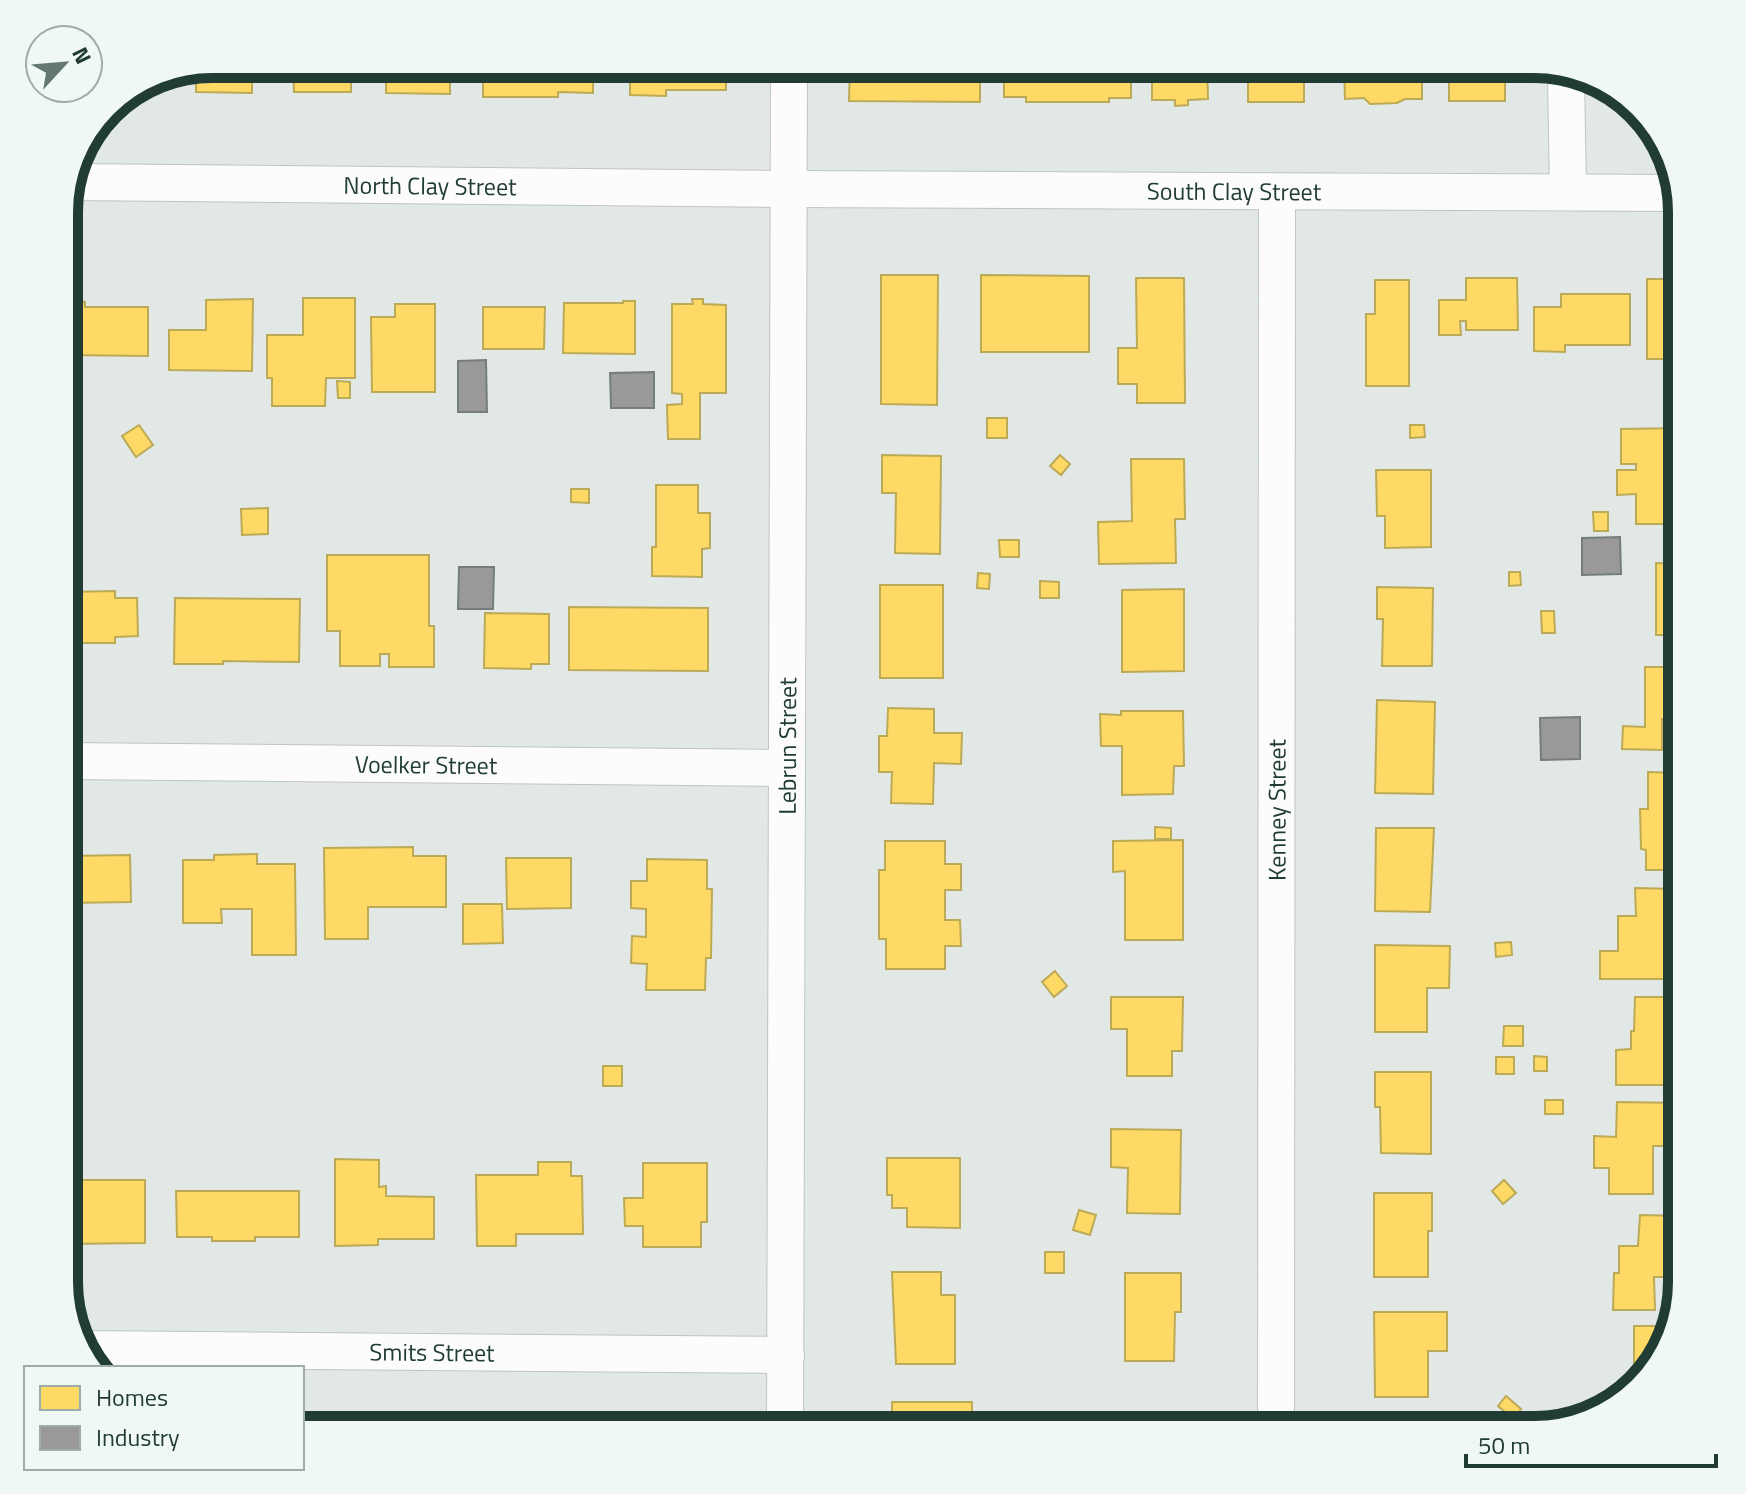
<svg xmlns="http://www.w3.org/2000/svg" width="1746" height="1494" viewBox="0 0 1746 1494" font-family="'Titillium Web',sans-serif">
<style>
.homes{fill:#ffd966;stroke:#bcaa57;stroke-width:2}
.industry{fill:#999;stroke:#757d7b;stroke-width:2}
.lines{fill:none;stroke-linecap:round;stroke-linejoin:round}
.minor-casing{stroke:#bfc5c2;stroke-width:38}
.minor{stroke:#fbfcfb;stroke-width:36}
.labels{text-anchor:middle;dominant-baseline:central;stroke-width:8;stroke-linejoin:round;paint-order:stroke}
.street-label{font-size:24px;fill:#203c34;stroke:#f0f8f4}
.rim{fill:none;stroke:#203c34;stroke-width:10}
</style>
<rect width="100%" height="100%" fill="#e2e8e5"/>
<g class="homes">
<polygon points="212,64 252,64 252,93 196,92 196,77 180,76"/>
<polygon points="293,64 351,64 351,92 294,92"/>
<polygon points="386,64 450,64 450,94 386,93"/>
<polygon points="483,64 593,64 593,93 558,92 558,97 483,97"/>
<polygon points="630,64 726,64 726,90 666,90 666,96 630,95"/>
<polygon points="850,64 980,64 980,102 849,101"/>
<polygon points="1004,64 1131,64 1131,98 1109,98 1109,102 1026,102 1026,97 1004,97"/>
<polygon points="1152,64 1207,64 1208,99 1188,100 1188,105 1175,106 1175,100 1152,100"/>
<rect x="1248" y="64" width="56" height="38"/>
<polygon points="1344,64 1422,64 1422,99 1405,99 1397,103 1370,104 1364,98 1345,99"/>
<rect x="1449" y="64" width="56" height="37"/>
<polygon points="881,275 938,275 937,405 881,404"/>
<polygon points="981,275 1089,276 1089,352 981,352"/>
<polygon points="1136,278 1184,278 1185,403 1137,403 1137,384 1118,384 1118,348 1137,348"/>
<polygon points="1466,278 1517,278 1518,330 1466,330 1466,321 1460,321 1461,335 1439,335 1439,300 1466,300"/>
<rect x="1647" y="279" width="35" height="80"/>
<polygon points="1375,280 1409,280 1409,386 1366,386 1366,314 1375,314"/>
<polygon points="1561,294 1630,294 1630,345 1565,345 1565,352 1534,351 1534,307 1561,307"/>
<polygon points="303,298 355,298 355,378 326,378 325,406 272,406 272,378 267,378 267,335 303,335"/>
<polygon points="253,299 252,371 169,370 169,330 206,330 206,300"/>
<polygon points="692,299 703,299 703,304 726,305 726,393 700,393 700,439 668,439 667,405 682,404 682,394 672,393 672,304 693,304"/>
<polygon points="64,301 85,302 85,307 148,307 148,356 64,355"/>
<polygon points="623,301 635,301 635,354 563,353 564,303 623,303"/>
<polygon points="395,304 435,304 435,392 372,392 371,317 395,317"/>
<polygon points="483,307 545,307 544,349 483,349"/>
<polygon points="337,381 350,382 350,398 338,398"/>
<rect x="987" y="418" width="20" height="20"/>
<polygon points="139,425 153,445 136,457 122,436"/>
<polygon points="1410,425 1424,425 1425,437 1410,438"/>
<polygon points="1682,428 1682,524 1636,524 1636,494 1617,495 1617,470 1636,470 1636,464 1621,464 1621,429"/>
<polygon points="882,455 941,456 940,554 895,553 896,493 882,493"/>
<polygon points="1060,455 1070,464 1061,475 1050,466"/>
<polygon points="1131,459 1184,459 1185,519 1175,519 1176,563 1099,564 1098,522 1132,521"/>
<polygon points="1376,470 1431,470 1431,547 1385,548 1385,516 1377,516"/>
<polygon points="656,485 698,485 698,513 710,513 710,548 702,549 702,577 652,576 652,547 656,547"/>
<polygon points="571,489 589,489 589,503 571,502"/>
<polygon points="268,508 268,534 242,535 241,509"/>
<polygon points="1593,512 1608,512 1608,531 1594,531"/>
<polygon points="999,540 1019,540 1019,557 1000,557"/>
<polygon points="327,555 429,555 429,626 434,626 434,667 389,667 389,654 380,654 380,666 340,666 340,631 327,631"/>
<polygon points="1656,563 1682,564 1682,635 1656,635"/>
<polygon points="1509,572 1520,572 1521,585 1509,586"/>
<polygon points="978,573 990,574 989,589 977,588"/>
<polygon points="1040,581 1059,582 1059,598 1040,598"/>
<rect x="880" y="585" width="63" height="93"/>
<polygon points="1377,587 1433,588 1432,666 1382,666 1383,619 1377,619"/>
<polygon points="1184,589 1184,671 1122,672 1122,590"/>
<polygon points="115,591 115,598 137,598 138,636 115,637 115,643 78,643 78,640 64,640 64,592"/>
<polygon points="175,598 300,599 299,662 223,661 223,664 174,664"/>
<polygon points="569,607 708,608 708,671 569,670"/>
<polygon points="1541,611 1554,611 1555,633 1542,633"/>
<polygon points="485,613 549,614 549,664 531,664 531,669 484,668"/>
<polygon points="1645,667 1682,667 1682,719 1662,719 1662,750 1622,749 1623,726 1645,727"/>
<polygon points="1377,700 1435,702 1433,794 1375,793"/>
<polygon points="888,708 934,709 934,733 962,733 961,764 934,763 933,804 891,803 892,772 879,772 879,736 887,736"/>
<polygon points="1121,711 1183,711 1184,766 1174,766 1173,794 1122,795 1122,746 1101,746 1100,714 1121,715"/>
<polygon points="1648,772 1682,773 1682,870 1646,870 1646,850 1641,849 1640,809 1648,809"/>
<polygon points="1155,827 1171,828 1171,839 1155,839"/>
<polygon points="1376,828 1434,828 1430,912 1375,911"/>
<polygon points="1183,840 1183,940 1125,940 1125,871 1113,872 1113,841"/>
<polygon points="885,841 945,841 945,864 961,864 961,890 945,890 945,920 960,920 961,946 945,946 945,969 886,969 886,939 879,939 879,870 885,870"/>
<polygon points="413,847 413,856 446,856 446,907 368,907 368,939 325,939 324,848"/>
<polygon points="257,854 257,864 295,864 296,955 252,955 252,909 221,909 222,923 183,923 183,860 214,860 214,855"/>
<polygon points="130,855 131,902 66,903 65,856"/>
<polygon points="506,858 571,858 571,908 507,909"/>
<polygon points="647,859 707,860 707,889 712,889 711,958 706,958 705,990 646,990 647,964 631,963 632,936 646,937 646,909 631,908 631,881 647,881"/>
<polygon points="1635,888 1679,889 1682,954 1679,954 1679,979 1600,979 1600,951 1618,951 1618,916 1636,916"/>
<polygon points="463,904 502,904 503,943 463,944"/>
<polygon points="1511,942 1512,955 1496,957 1495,943"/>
<polygon points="1375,945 1450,946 1449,988 1427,988 1427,1032 1375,1032"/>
<polygon points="1055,971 1067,986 1054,997 1042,982"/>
<polygon points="1111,997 1183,997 1182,1051 1172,1051 1172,1076 1127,1076 1127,1029 1111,1029"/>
<polygon points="1635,997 1682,997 1682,1085 1616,1085 1616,1050 1631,1049 1631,1031 1634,1031"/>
<polygon points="1504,1026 1523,1026 1523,1046 1503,1046"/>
<polygon points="1534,1056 1547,1057 1547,1071 1534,1071"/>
<rect x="1496" y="1057" width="18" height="17"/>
<rect x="603" y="1066" width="19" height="20"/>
<polygon points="1375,1072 1431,1072 1431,1154 1381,1153 1380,1107 1375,1107"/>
<rect x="1545" y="1100" width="18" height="14"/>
<polygon points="1617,1102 1682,1103 1682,1146 1653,1146 1653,1194 1609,1194 1609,1168 1594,1168 1594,1136 1616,1137"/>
<polygon points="1111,1129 1181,1130 1180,1214 1127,1213 1128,1168 1111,1167"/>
<polygon points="887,1158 960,1158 960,1228 907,1227 907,1208 892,1208 892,1195 887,1195"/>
<polygon points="335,1159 379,1160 379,1187 386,1186 386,1196 434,1197 434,1239 378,1239 378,1245 335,1246"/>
<polygon points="538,1162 571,1162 571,1176 582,1176 583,1234 516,1234 516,1246 477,1246 476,1175 538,1175"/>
<polygon points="643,1163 707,1163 707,1222 701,1222 701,1247 643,1247 643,1226 625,1226 624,1198 643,1198"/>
<polygon points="64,1180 145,1180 145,1243 64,1244"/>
<polygon points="1504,1180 1516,1193 1503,1204 1492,1191"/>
<polygon points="176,1191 299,1191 299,1237 255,1237 255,1241 212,1241 212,1237 177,1237"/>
<polygon points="1374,1193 1432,1193 1432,1231 1428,1231 1428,1277 1374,1277"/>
<polygon points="1079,1210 1096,1215 1090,1235 1073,1230"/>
<polygon points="1640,1215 1682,1216 1682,1277 1654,1277 1655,1310 1613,1310 1614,1273 1619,1273 1619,1246 1638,1246"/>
<rect x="1045" y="1252" width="19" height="21"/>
<polygon points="892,1272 941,1272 941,1295 955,1295 955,1364 896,1364"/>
<polygon points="1125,1273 1181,1273 1181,1312 1175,1312 1174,1361 1125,1361"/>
<polygon points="1374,1312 1447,1312 1447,1351 1428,1351 1428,1397 1375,1397"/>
<polygon points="1634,1326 1666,1326 1645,1380 1634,1388"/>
<polygon points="1506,1396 1521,1409 1513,1419 1498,1406"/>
<polygon points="892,1402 972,1402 972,1430 887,1430 887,1420 892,1420"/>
<rect x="1135" y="1417" width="46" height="13"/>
</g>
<g class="industry">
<polygon points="486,360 487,412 458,412 458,361"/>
<polygon points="1668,365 1682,365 1682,404 1667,404"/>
<polygon points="654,372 654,408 611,408 610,373"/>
<polygon points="1620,537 1621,574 1582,575 1582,538"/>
<polygon points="459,567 494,567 493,609 458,609"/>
<polygon points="1580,717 1580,759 1541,760 1540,718"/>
</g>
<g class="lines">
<g class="minor-casing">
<g id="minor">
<polyline points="1566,76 1568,192"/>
<path id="s1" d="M70 182 789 189 1678 193"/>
<path id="s2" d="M64 761 787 768"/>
<path id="s3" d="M80 1349 786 1355"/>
<path id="s4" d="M785 1430 789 64"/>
<path id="s5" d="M1276 1430 1277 192"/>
</g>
</g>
<use href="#minor" class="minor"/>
</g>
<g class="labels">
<g class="street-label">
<text stroke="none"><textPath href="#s1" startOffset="360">North Clay Street</textPath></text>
<text stroke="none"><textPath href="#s1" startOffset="1164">South Clay Street</textPath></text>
<text stroke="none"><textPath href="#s4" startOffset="684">Lebrun Street</textPath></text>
<text stroke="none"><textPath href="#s2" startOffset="362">Voelker Street</textPath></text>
<text stroke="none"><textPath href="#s5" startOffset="620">Kenney Street</textPath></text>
<text stroke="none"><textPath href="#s3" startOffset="352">Smits Street</textPath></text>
</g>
</g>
<path d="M0 0H1746V1494H0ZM212 78H1534A134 134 0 0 1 1668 212V1282A134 134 0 0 1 1534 1416H212A134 134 0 0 1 78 1282V212A134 134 0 0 1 212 78Z" fill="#f0f8f4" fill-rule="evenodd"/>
<path class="rim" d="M212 78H1534A134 134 0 0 1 1668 212V1282A134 134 0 0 1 1534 1416H212A134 134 0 0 1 78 1282V212A134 134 0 0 1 212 78Z"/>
<rect x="24" y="1366" width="280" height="104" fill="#f0f8f4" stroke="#9dada7" stroke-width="2"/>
<rect x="40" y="1386" width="40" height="24" fill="#ffd966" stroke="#9dada7" stroke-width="2"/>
<text x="96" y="1406" font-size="24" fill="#203c34">Homes</text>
<rect x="40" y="1426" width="40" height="24" fill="#999999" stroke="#9dada7" stroke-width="2"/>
<text x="96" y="1446" font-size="24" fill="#203c34">Industry</text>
<g transform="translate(64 64) rotate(64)"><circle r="38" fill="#f0f8f4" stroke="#9dada7" stroke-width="2"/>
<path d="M0-6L14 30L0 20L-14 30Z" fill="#647872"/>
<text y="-12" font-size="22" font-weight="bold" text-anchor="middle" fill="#203c34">N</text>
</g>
<path d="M1466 1454v12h250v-12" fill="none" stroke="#203c34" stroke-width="4"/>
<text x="1478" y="1454" font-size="24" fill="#203c34" stroke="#f0f8f4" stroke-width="6" paint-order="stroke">50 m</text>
</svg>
